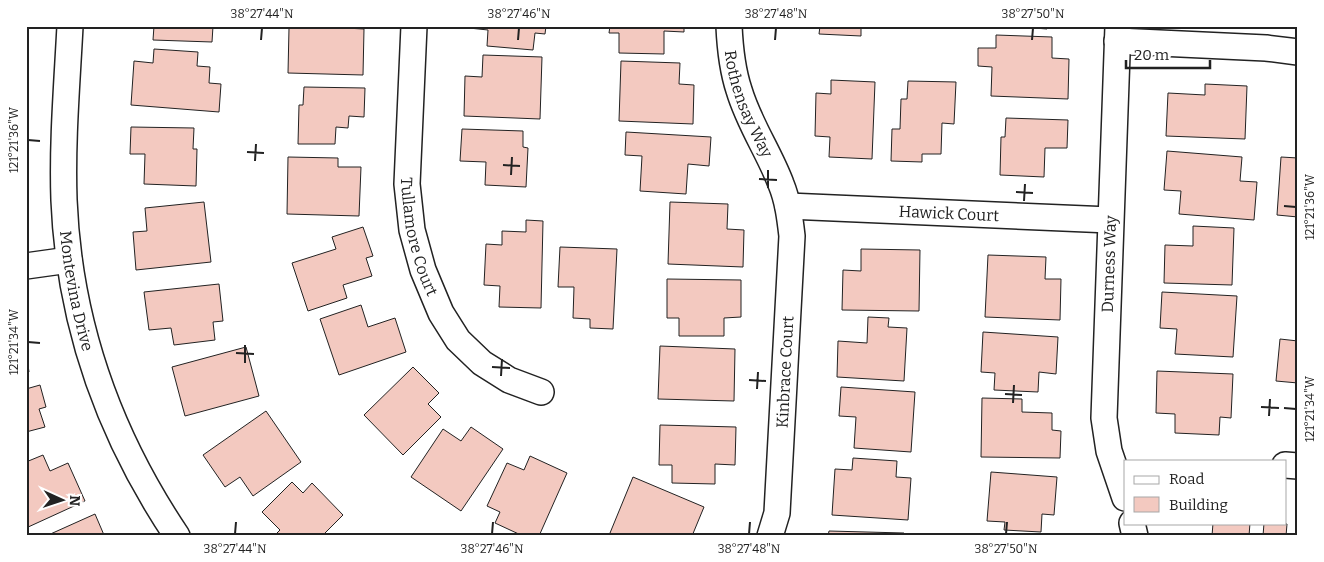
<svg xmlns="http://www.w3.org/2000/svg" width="1324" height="562" viewBox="0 0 1324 562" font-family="Bitter,serif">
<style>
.building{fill:#f3c9c0;stroke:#222}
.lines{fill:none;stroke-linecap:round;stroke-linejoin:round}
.street-casing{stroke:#222;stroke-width:28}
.street{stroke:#fff;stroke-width:25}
.ticks{fill:none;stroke:#222;stroke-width:2}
.labels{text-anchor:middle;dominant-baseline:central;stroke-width:4;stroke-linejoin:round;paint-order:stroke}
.street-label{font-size:16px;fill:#222;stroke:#fff}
.neatline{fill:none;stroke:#222;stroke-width:2}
.ticks-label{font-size:12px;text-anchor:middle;fill:#222}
</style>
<rect width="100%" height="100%" fill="#fff"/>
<g class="building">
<polygon points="154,26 213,26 212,42 153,40"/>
<polygon points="304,26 345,26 345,28 364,29 363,75 288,73 289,28 304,28"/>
<polygon points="469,26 546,26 545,34 535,33 533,50 487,46 488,30 469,28"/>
<polygon points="610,26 684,26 684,32 664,31 664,54 619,53 619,33 609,33"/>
<polygon points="820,26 861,26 861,36 819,34"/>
<polygon points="1010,26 1047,26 1047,29"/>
<polygon points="996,35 1052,37 1052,58 1069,59 1068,99 991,96 992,67 978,66 978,48 996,48"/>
<polygon points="154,49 198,52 197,66 210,67 209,83 221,84 219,112 131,105 134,61 153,63"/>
<polygon points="483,55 542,57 540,119 464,116 465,76 482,77"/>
<polygon points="621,61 680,63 679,84 694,85 693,124 619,121"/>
<polygon points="831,80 875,82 872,159 829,157 830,137 815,136 816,93 831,94"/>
<polygon points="908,81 956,82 954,124 942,123 941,154 922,154 922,162 891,161 892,129 900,129 901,99 907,99"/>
<polygon points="1205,84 1247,86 1245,139 1166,136 1168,93 1205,95"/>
<polygon points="304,87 365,88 364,117 349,116 348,128 336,127 335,144 298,144 299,105 303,105"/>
<polygon points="1006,118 1068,120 1067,148 1045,148 1044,177 1000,175 1001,137 1005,137"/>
<polygon points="131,127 194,128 193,149 197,149 196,186 144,184 145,154 130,154"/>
<polygon points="462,129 523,131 523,147 528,148 526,187 485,185 486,162 460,161"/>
<polygon points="626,132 711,137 709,166 688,164 686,194 640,191 642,156 625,155"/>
<polygon points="1167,151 1242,157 1240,181 1257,182 1254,220 1179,214 1181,191 1164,190"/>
<polygon points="288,157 338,158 338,167 361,167 359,216 287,214"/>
<polygon points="1281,157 1298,158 1298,217 1277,215"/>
<polygon points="204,202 211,262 136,270 133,232 147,231 145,208"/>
<polygon points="670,202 728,204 727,229 744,230 743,267 668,264"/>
<polygon points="526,220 543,221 541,308 499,307 500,286 484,285 486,244 502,245 502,231 526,232"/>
<polygon points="1193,226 1234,228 1232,285 1164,283 1165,245 1193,246"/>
<polygon points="363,227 373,256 366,258 372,276 343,285 347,298 308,311 292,263 336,249 332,237"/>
<polygon points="560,247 617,249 613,329 590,328 590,319 573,318 574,287 558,287"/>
<polygon points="861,249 920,250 919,311 842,310 843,270 861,271"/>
<polygon points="988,255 1046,257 1045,279 1061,279 1060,320 985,317"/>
<polygon points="667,279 741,280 741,317 724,318 724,336 679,336 679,318 667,318"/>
<polygon points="219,284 223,321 213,322 215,340 174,345 171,328 149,330 144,292"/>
<polygon points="1162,292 1237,296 1233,357 1175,354 1177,329 1160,328"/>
<polygon points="361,305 368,327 395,318 406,352 339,375 320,319"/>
<polygon points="868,317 889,318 888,327 907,328 904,381 837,377 838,341 867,343"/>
<polygon points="983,332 1058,337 1056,374 1039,372 1038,392 994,390 995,373 981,372"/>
<polygon points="1280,339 1298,341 1298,383 1276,381"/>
<polygon points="660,346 735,349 734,401 658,399"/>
<polygon points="246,347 259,396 185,416 172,367"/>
<polygon points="26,352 29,372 26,373"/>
<polygon points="413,367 439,393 428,404 441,417 403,455 364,415"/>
<polygon points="1157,371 1233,374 1231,418 1220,417 1219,435 1175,433 1175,414 1156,413"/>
<polygon points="40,385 46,407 39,409 45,427 26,432 26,389"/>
<polygon points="841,387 915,392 911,452 854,448 856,417 839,416"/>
<polygon points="982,398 1022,399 1022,412 1052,413 1052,430 1061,431 1060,458 981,457"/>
<polygon points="266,411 301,462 253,496 240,477 225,487 203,455"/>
<polygon points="660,425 736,427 735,465 715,464 715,484 672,483 672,465 659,465"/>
<polygon points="471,427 503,449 461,511 411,477 443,429 461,441"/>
<polygon points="43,455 50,471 68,463 85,501 26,528 26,462"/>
<polygon points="530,456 567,473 539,536 523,536 495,523 500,512 487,506 507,463 524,470"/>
<polygon points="853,458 897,461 896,477 911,478 908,520 832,515 835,469 852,470"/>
<polygon points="991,472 1057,477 1054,515 1042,514 1041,532 1004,530 1005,522 987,521"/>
<polygon points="633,477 704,507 692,536 616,536 610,533"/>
<polygon points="292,482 303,493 312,483 343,515 322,536 274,536 280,530 262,512"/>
<polygon points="95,514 104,535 103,536 46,536"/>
<polygon points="1213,523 1250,523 1249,536 1212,536"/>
<polygon points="1264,523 1287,524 1286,536 1263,536"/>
<polygon points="829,531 904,533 904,536 828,536"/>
</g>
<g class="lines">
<g class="street-casing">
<g id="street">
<path id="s1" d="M70 26C67 84 62 142 64 200 69 322 109 435 177 536"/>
<path id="s2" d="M414 26 407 184 412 230 423 270 441 313 458 340 482 363 509 380 541 392"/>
<path id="s3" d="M729 26C730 48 732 69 739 90 749 124 769 152 781 184 788 201 790 219 792 236L777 513 770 536"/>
<polyline points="1118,26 1104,418 1109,451 1125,498"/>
<polyline points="1117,41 1266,48 1298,52"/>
<path id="s4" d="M788 206 1110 220"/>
<polyline points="26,266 69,260"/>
<polyline points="1285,465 1298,466"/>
<polyline points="1132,523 1135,536"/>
</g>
</g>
<use href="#street" class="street"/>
</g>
<path class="ticks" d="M261 40 262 28M518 40 519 28M775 40 776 28M1032 40 1033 28M28 140 40 141M247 152 264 153M255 161 256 144M503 165 520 166M511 175 512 157M759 179 777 180M768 188V170M1016 192 1033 193M1024 201 1025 184M1284 206 1296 207M28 342 40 343M236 353 254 354M245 363V345M492 367 510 368M501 376 502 359M749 380 766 381M757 389 758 372M1005 394 1022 395M1013 403 1014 385M1261 407 1279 408M1284 408 1296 409M1269 416 1270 399M235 534 236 522M492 534 493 522M749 534 750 522M1006 534 1007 522"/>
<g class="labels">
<g class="street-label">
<text stroke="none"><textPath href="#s3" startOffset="81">Rothensay Way</textPath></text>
<text stroke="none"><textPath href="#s4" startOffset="161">Hawick Court</textPath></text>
<text stroke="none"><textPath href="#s2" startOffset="212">Tullamore Court</textPath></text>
<text transform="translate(1109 264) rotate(-88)">Durness Way</text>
<text stroke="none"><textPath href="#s1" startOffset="266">Montevina Drive</textPath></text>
<text transform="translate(785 372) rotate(-87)">Kinbrace Court</text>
</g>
</g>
<rect width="1324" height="562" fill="none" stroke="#ffffff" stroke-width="55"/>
<rect x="1124" y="460" width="162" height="65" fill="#ffffff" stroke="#a7a7a7"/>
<rect x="1134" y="476" width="25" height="8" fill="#ffffff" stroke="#a7a7a7"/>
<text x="1169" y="484" font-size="15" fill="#222222">Road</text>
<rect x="1134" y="497" width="25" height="15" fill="#f3c9c0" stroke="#a7a7a7"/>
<text x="1169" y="510" font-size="15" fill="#222222">Building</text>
<g transform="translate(62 500) rotate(93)" stroke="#ffffff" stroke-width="4" paint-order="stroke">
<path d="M0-4L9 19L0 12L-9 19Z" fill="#222222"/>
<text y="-8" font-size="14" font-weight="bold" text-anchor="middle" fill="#222222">N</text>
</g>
<path d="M1126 60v8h84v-8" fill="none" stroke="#222222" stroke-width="2.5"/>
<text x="1134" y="60" font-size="15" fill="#222222" stroke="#ffffff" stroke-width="4" paint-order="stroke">20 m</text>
<rect x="28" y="28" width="1268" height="506" class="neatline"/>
<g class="ticks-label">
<text x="262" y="18">38°27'44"N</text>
<text x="519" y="18">38°27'46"N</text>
<text x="776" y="18">38°27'48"N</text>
<text x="1033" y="18">38°27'50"N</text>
<text transform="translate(14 140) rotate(-90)" y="4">121°21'36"W</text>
<text transform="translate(1310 207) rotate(-90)" y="4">121°21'36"W</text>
<text transform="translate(14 342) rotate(-90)" y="4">121°21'34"W</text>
<text transform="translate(1310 409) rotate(-90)" y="4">121°21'34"W</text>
<text x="235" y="553">38°27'44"N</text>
<text x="492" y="553">38°27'46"N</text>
<text x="749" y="553">38°27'48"N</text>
<text x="1006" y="553">38°27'50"N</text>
</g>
</svg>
